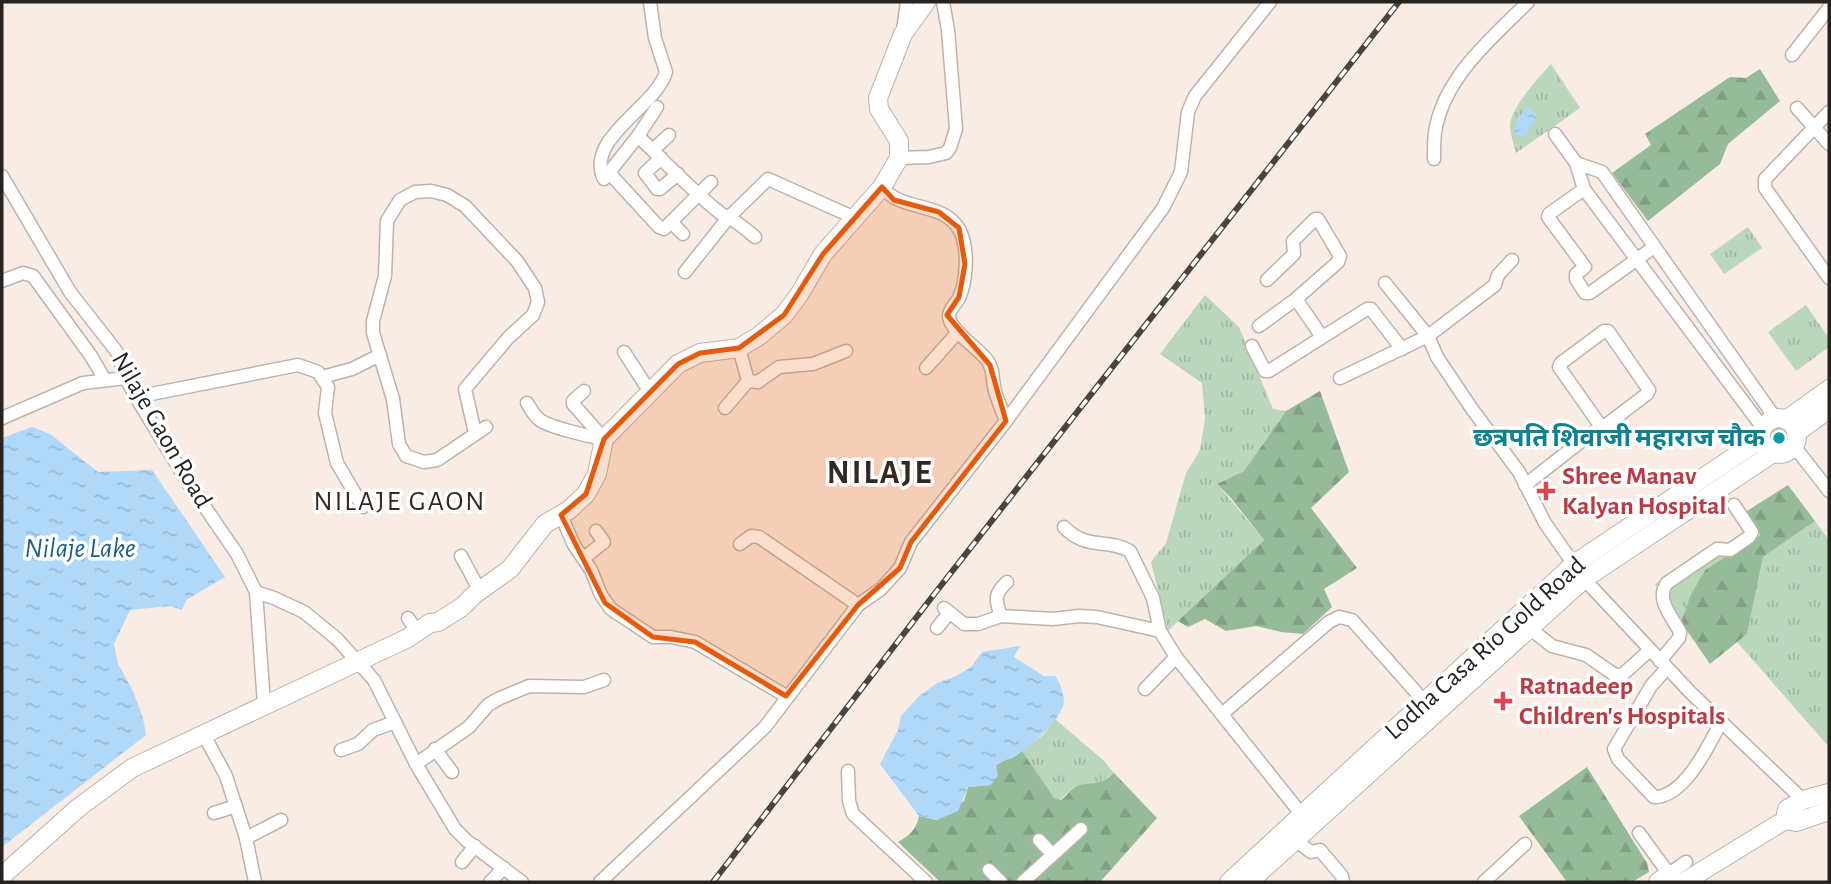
<svg xmlns="http://www.w3.org/2000/svg" width="1831" height="884" viewBox="0 0 1831 884" font-family="'Alegreya Sans','Noto Sans Devanagari',sans-serif">
<style>
.grass{fill:url(#grass-tufts)}
.forest{fill:url(#forest-firs)}
.water{fill:url(#water-ripples)}
.lines{fill:none;stroke-linecap:round;stroke-linejoin:round}
.street-casing{stroke:#beb2aa;stroke-width:15}
.secondary-casing{stroke:#beb2aa;stroke-width:20}
.street{stroke:#fff;stroke-width:12}
.secondary{stroke:#fff;stroke-width:18}
.rail-casing{stroke:#4a4440;stroke-width:6}
.rail{stroke:#fff;stroke-width:3.5;stroke-dasharray:10;stroke-linecap:butt}
.marked{fill:#e8590c;fill-opacity:0.2;stroke:#e8590c;stroke-width:5;stroke-linejoin:round}
.culture-dot{fill:#0f9aa8;stroke:#fff;stroke-width:2.5}
.health-dot{fill:#e0444e;stroke:#fff;stroke-width:2.5}
.labels{text-anchor:middle;dominant-baseline:central;stroke-width:7;stroke-linejoin:round;paint-order:stroke}
.street-label{font-size:26px;fill:#272320;stroke:#fff}
.culture-label{font-size:26px;font-weight:bold;fill:#0d838f;stroke:#fff;text-anchor:end}
.health-label{font-size:26px;font-weight:bold;fill:#be3a42;stroke:#fff;text-anchor:start}
.neighbourhood-label{font-size:28px;letter-spacing:2px;fill:#322923;stroke:#fff}
.water-label{font-size:28px;font-style:italic;fill:#1d5c86;stroke:#fff}
.district-label{font-size:33px;font-weight:bold;letter-spacing:2px;fill:#322923;stroke:#fff}
</style>
<defs>
<pattern id="grass-tufts" width="24" height="20" patternUnits="userSpaceOnUse" patternTransform="scale(1.75)"><rect width="24" height="20" fill="#bad7bb"/><path d="M3 7l-1-3M5 7V3M7 7l1-3M15 17l-1-3M17 17v-4M19 17l1-3" fill="none" stroke="#a0b8a0"/></pattern>
<pattern id="forest-firs" width="22" height="20" patternUnits="userSpaceOnUse" patternTransform="scale(1.75)"><rect width="22" height="20" fill="#96bb98"/><path d="M5 1l3.5 6h-7zM16 11l3.5 6h-7z" fill="#81a083"/></pattern>
<pattern id="water-ripples" width="26" height="14" patternUnits="userSpaceOnUse" patternTransform="scale(1.75)"><rect width="26" height="14" fill="#afd8f9"/><path d="M2 4q2-2 4 0t4 0M15 11q2-2 4 0t4 0" fill="none" stroke="#97b9d5"/></pattern>
</defs>
<rect width="100%" height="100%" fill="#f9ece4"/>
<g class="grass">
<path d="M1551 64 1580 108 1516 153C1514 145 1510 134 1510 125 1512 106 1538 78 1551 64Z"/>
<polygon points="1748,227 1762,248 1724,274 1710,254"/>
<polygon points="1205,295 1239,327 1273,409 1286,411 1244,471 1217,484 1264,540 1168,631 1151,562 1166,543 1186,473 1200,450 1205,419 1202,383 1160,354"/>
<polygon points="1806,305 1829,338 1829,347 1796,371 1768,332"/>
<circle cx="1779" cy="436" r="10"/>
<polygon points="1815,521 1829,540 1829,747 1737,642 1747,633 1763,557"/>
<polygon points="1720,541 1729,556 1705,570 1691,594 1681,622 1655,584"/>
<polygon points="1055,719 1103,760 1114,773 1096,785 1084,785 1073,788 1060,800 1053,798 1022,751 1043,735"/>
</g>
<g class="forest">
<polygon points="1760,69 1780,101 1728,144 1720,164 1648,221 1612,173 1651,145 1645,134 1730,77 1746,78"/>
<polygon points="1320,391 1349,472 1311,508 1357,568 1324,589 1332,607 1303,634 1281,632 1256,626 1226,631 1205,619 1188,627 1178,621 1264,540 1230,497 1217,484 1244,471 1286,411"/>
<polygon points="1788,485 1815,521 1763,557 1747,634 1710,664 1681,622 1691,594 1705,570 1760,535 1747,511"/>
<path d="M1022 751 1054 798 1061 800C1066 797 1069 791 1074 788 1088 779 1095 790 1114 773L1157 818 1100 882H940L898 842C910 835 916 830 919 816L937 820 964 801 968 787 991 785 996 765Z"/>
<polygon points="1587,767 1647,863 1649,872 1632,882 1567,882 1519,816"/>
</g>
<g class="water">
<path d="M1528 108 1534 111 1536 121 1530 126 1527 134 1521 137 1515 134C1514 122 1518 115 1528 108Z"/>
<polygon points="32,427 50,434 98,472 152,470 225,577 186,600 182,610 170,606 130,610 114,644 118,664 133,691 143,718 146,735 2,847 2,438"/>
<path d="M1020 646 1014 657 1044 676H1055C1060 683 1064 693 1064 702 1062 719 1030 747 1016 756 1010 760 1003 759 996 765L998 776 991 785 968 787 958 811 937 820 919 816 880 764 898 730 901 716 919 696 937 683 954 677 971 667 982 652Z"/>
</g>
<g class="lines">
<g class="street-casing">
<g id="street">
<polyline points="903,30 907,2"/>
<polyline points="1792,55 1829,8"/>
<polyline points="1797,108 1829,144"/>
<polyline points="1829,112 1765,179 1765,188 1829,278"/>
<polyline points="1555,134 1576,163"/>
<polyline points="638,136 657,107"/>
<polyline points="653,150 669,135"/>
<polyline points="661,158 645,173 657,189 660,189 678,174"/>
<polyline points="899,158 929,157 946,153 950,148 956,129 948,30 943,2"/>
<path d="M1434 159C1434 150 1434 140 1435 132 1444 77 1491 39 1528 2"/>
<polyline points="2,176 70,292 117,352 126,378 136,397 187,481 237,554 256,592 264,704"/>
<path d="M604 179C584 139 656 107 666 72L655 38 650 2"/>
<path d="M711 182 664 229 659 227 612 176 611 170 638 136C664 161 690 189 719 212 723 216 729 217 733 220 741 225 748 231 755 237"/>
<path d="M882 187C901 212 942 201 959 229 969 246 967 281 959 298 956 304 949 309 949 316 949 330 978 348 987 360 994 368 992 381 995 391 998 401 1002 411 1006 421"/>
<polyline points="1584,189 1549,214 1548,217 1585,267 1576,274 1576,279 1585,293 1590,293 1654,247"/>
<polyline points="671,222 683,234"/>
<polyline points="685,272 728,218 768,179 855,218"/>
<polyline points="1267,280 1294,254 1293,241 1315,219 1318,219 1340,256 1338,262 1296,299 1322,337"/>
<polyline points="2,281 23,273 33,276 91,356 105,380"/>
<polyline points="1385,283 1428,336 1437,357 1472,409 1519,472 1545,523 1584,579 1690,692 1803,800"/>
<polyline points="1259,326 1296,299"/>
<polyline points="1252,346 1265,371 1269,371 1367,309 1371,309 1402,349"/>
<polyline points="624,352 650,392"/>
<polyline points="926,368 958,332"/>
<polyline points="322,377 352,369 380,355"/>
<polyline points="1340,378 1428,336 1495,285 1498,275 1512,260"/>
<polyline points="748,381 758,382 779,367 813,364 846,351"/>
<polyline points="584,391 573,401 573,404 604,439"/>
<polyline points="136,397 298,365 318,372 328,387 325,413 337,463 363,507"/>
<path d="M527 403C531 409 534 416 540 420 549 427 591 437 604 439"/>
<polyline points="725,408 748,381 739,348"/>
<polyline points="2,418 83,383 126,378"/>
<polyline points="1763,428 1584,189 1576,163 1602,172 1776,419"/>
<polyline points="475,433 465,389 508,338 533,315 538,302 535,288 517,261 465,206 447,195 431,191 415,192 400,200 387,221 385,276 373,321 373,333 393,399 399,444 406,456 424,462 437,460 486,427"/>
<polyline points="1794,446 1829,491"/>
<polyline points="1525,485 1593,432 1602,428 1647,394 1649,390 1608,331 1604,331 1561,363 1559,367 1602,428"/>
<polyline points="561,515 574,545 591,570 601,595 611,609 653,637 671,637 695,642 786,696"/>
<path d="M1064 527C1087 551 1107 538 1130 551L1153 598 1160 631"/>
<polyline points="740,544 751,536 759,537 858,605"/>
<polyline points="461,556 480,591"/>
<polyline points="584,558 604,542 596,531"/>
<polyline points="256,592 274,598 304,612 337,639 374,680 416,764 455,829 467,841 522,882"/>
<polyline points="944,608 964,624 978,624 1001,616 1053,619 1079,616 1097,617 1160,631 1176,657 1306,820"/>
<path d="M1001 616C995 600 994 594 1007 582"/>
<polyline points="408,618 417,632"/>
<polyline points="1524,624 1552,646 1586,655 1615,675 1622,675 1650,650"/>
<polyline points="937,628 949,613"/>
<path d="M1660 661 1679 638 1680 632C1672 617 1655 599 1667 583L1717 549 1730 550 1749 537 1752 532 1734 505"/>
<path d="M1667 668 1651 686 1614 749 1618 759 1654 797C1684 798 1709 745 1721 722"/>
<polyline points="1145,689 1176,657"/>
<polyline points="1222,714 1329,622 1339,617 1352,620 1430,708"/>
<polyline points="203,733 226,776 246,838 255,882"/>
<polyline points="435,749 452,772"/>
<polyline points="341,750 358,744 373,730 395,722"/>
<polyline points="416,764 469,727 488,705 498,699 529,686 584,687 604,680"/>
<polyline points="848,771 849,801 853,814 926,882"/>
<polyline points="214,813 236,806"/>
<polyline points="1639,833 1669,874 1686,862"/>
<polyline points="246,838 281,820"/>
<polyline points="1039,840 1052,854"/>
<polyline points="1295,840 1311,852 1320,850 1342,876 1343,882"/>
<polyline points="462,862 475,846"/>
<polyline points="989,870 1001,882"/>
<polyline points="490,882 504,868"/>
<polyline points="600,882 765,727 858,605 881,589 900,568 911,542 1006,421 1163,208 1181,172 1188,112 1195,96 1270,2"/>
<polyline points="1023,882 1081,829"/>
<polyline points="1484,882 1525,844"/>
</g>
</g>
<g class="secondary-casing">
<g id="secondary">
<circle cx="1779" cy="436" r="18"/>
<polyline points="1786,420 1829,389"/>
<polyline points="1796,433 1829,409"/>
<polyline points="1785,820 1787,809 1803,800 1829,793"/>
<polyline points="2,876 78,808 132,768 408,638 430,623 438,622 462,607 475,594 510,569 545,524 569,510 586,494 597,474 604,439 678,364 700,353 739,348 759,336 784,315 799,295 823,254 882,187 899,158 899,141 879,109 878,98 903,34 926,2"/>
<polyline points="1229,882 1574,564 1761,439"/>
<polyline points="1249,882 1584,579 1773,453"/>
<polyline points="1658,882 1669,874 1674,882"/>
<polyline points="1684,882 1785,820 1796,822 1829,811"/>
</g>
</g>
<use href="#street" class="street"/>
<use href="#secondary" class="secondary"/>
<g class="rail-casing">
<polyline id="rail" points="713,882 932,597 1399,2"/>
</g>
<use href="#rail" class="rail"/>
</g>
<path class="marked" d="M882 187 894 200 939 212 959 228 965 264 959 297 947 315 990 365 1006 421 911 542 900 568 858 605 786 696 695 642 653 637 605 603 561 515 586 494 604 439 678 364 700 353 739 348 784 315 823 254Z"/>
<circle class="culture-dot" cx="1779" cy="438" r="7"/>
<g class="health-dot">
<path d="M1542.5 480.5h7v7h7v7h-7v7h-7v-7h-7v-7h7z"/>
<path d="M1499.5 690.5h7v7h7v7h-7v7h-7v-7h-7v-7h7z"/>
</g>
<g class="labels">
<g class="street-label">
<text transform="translate(162 430) rotate(60)">Nilaje Gaon Road</text>
<text transform="translate(1485 648) rotate(-42)">Lodha Casa Rio Gold Road</text>
</g>
<g class="culture-label">
<text x="1765" y="438">छत्रपति शिवाजी महाराज चौक</text>
</g>
<g class="health-label">
<text x="1562" y="476">Shree Manav<tspan x="1562" dy="30">Kalyan Hospital</tspan></text>
<text x="1519" y="686">Ratnadeep<tspan x="1519" dy="30">Children's Hospitals</tspan></text>
</g>
<g class="neighbourhood-label">
<text x="400" y="502">NILAJE GAON</text>
</g>
<g class="water-label">
<text x="80" y="549">Nilaje Lake</text>
</g>
<g class="district-label">
<text x="880" y="473">NILAJE</text>
</g>
</g>
<rect width="1831" height="884" fill="none" stroke="#272320" stroke-width="7"/>
</svg>
